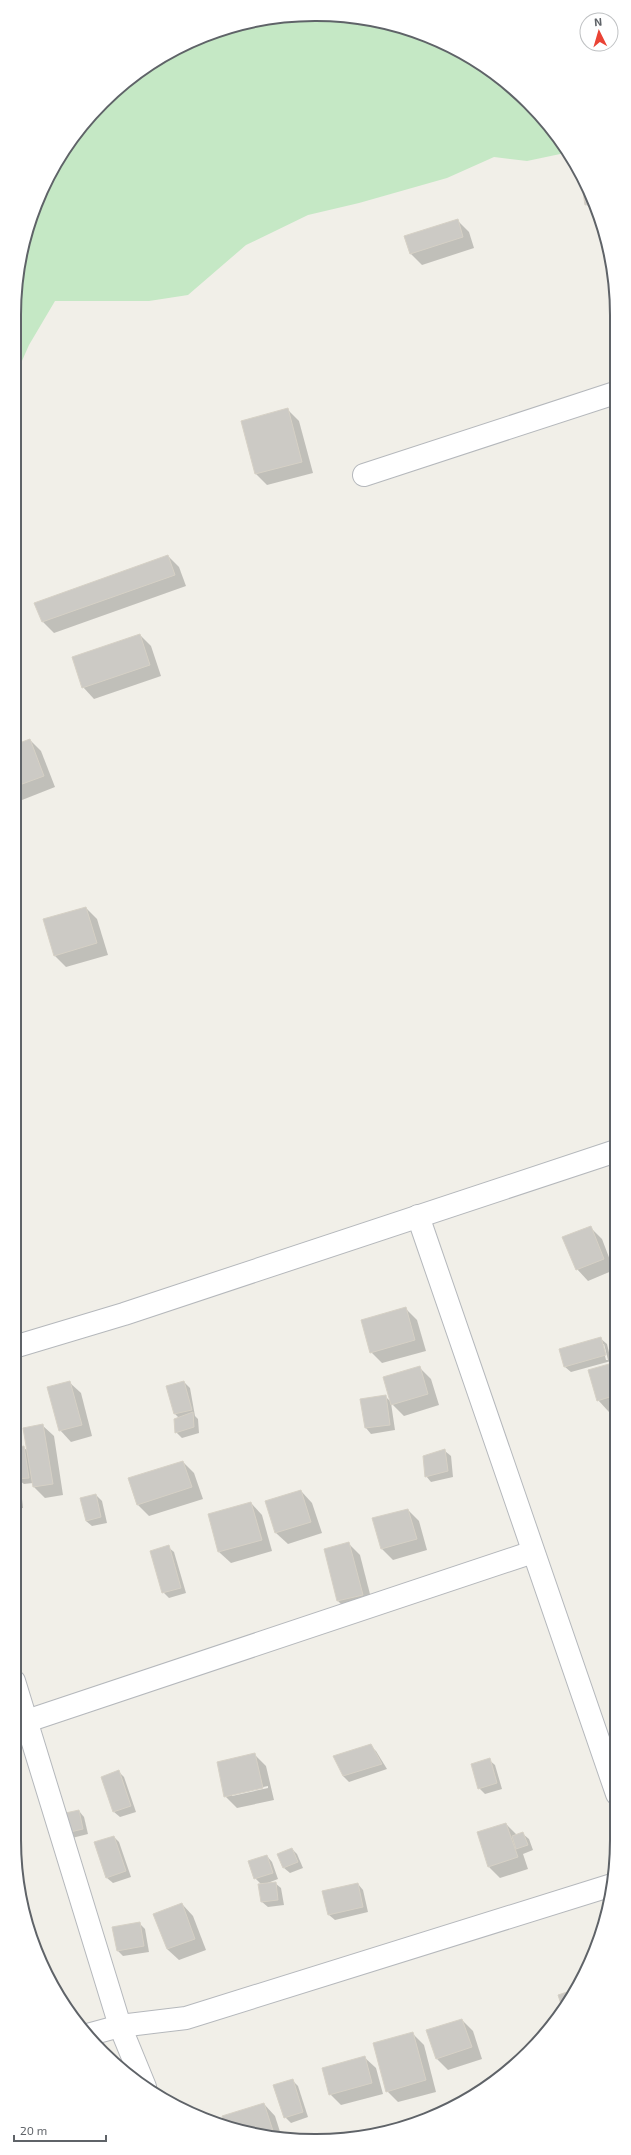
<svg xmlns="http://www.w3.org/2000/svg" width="631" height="2155" viewBox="0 0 631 2155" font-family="'Exo 2',sans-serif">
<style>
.green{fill:#c5e8c5}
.shadow{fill:#0003;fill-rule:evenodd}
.building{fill:#cccac5;stroke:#d6d1c6}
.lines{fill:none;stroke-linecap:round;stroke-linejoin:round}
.minor-casing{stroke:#b5b8bc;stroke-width:24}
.minor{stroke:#fff;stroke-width:22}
.rim{fill:none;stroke:#5f6368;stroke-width:2}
</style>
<rect width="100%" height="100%" fill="#f1efe8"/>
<path class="green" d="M315 14 374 20 466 54 542 117 565 153 527 161 494 157 447 178 359 203 308 215 246 245 188 295 149 301H55L29 345 14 379C14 339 13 298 20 258 21 248 25 239 28 229 54 144 117 71 200 37 237 22 276 18 315 14Z"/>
<g class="shadow">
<polygon points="585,186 594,200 596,209 592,210 586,204"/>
<polygon points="457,220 469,232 474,248 422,265 411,254 406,237"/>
<polygon points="287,409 299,421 313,473 267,485 256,474 242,422"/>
<polygon points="168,556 179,567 186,586 54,633 42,621"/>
<polygon points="140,635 151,646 161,676 94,699 83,687"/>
<polygon points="30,740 41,751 55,787 17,802 14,799 14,746"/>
<polygon points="86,908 97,919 108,955 66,967 55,956"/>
<polygon points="590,1227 602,1239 613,1268 616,1267 616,1278 614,1270 588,1281 577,1269"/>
<polygon points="405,1308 417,1320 426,1351 382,1363 371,1352"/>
<path d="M601 1339 607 1344 611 1361 571 1372 565 1367ZM602 1344H604L608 1360H606Z"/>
<polygon points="616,1363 616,1410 609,1412 598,1400 589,1371"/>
<polygon points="419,1367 431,1379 439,1405 404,1416 391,1403 395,1430 371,1434 366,1428 362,1400 385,1396 392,1403"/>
<polygon points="69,1382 81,1393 92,1436 71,1442 60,1430"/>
<polygon points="184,1382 190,1388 195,1416 198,1419 199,1433 182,1438 176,1432 179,1418 175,1414"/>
<polygon points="42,1425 54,1436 63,1495 45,1498 34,1487 33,1483 24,1484 20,1481 23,1508 14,1509 14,1477 18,1481 14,1449 24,1448 28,1451"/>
<polygon points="445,1451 451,1456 453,1477 431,1482 426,1476"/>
<polygon points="183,1462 194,1473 203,1499 149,1516 138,1505 129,1479"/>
<polygon points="301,1491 312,1503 322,1533 288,1544 276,1533"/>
<polygon points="96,1495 102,1501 107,1523 92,1526 86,1521"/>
<polygon points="251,1503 262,1515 272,1551 231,1563 219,1552 209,1515"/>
<polygon points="408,1510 419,1521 427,1550 393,1560 382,1549 374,1519"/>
<polygon points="349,1544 360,1555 373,1606 349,1612 338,1601"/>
<polygon points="168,1547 174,1552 186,1593 169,1598 163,1592"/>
<polygon points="370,1746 376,1751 387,1769 349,1782 343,1776"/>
<path d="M255 1755 266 1766 274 1800 237 1808 225 1796ZM268 1786V1788L232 1796V1794Z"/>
<polygon points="489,1760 495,1765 502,1789 485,1794 479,1788"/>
<polygon points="119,1772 124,1777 136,1812 120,1817 114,1812 102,1777"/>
<polygon points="79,1811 84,1817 88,1834 72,1838 67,1832"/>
<polygon points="506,1824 518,1836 523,1834 529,1839 533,1850 523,1854 528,1869 500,1878 489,1867"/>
<polygon points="114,1837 119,1842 131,1877 113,1883 107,1878"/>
<polygon points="292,1849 297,1854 303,1868 290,1873 284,1868 278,1854"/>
<polygon points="267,1856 272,1862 278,1879 265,1884 275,1883 281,1888 284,1905 268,1907 262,1902 261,1884 255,1878"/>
<polygon points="358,1884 363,1890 368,1912 335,1920 329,1915"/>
<polygon points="182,1904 193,1916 206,1950 179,1960 167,1949"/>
<polygon points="139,1923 145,1929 149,1952 123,1956 118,1951"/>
<polygon points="462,2020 473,2031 482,2059 448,2070 437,2059"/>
<polygon points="412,2033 424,2045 436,2092 398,2102 387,2091"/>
<polygon points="364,2057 376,2068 383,2094 341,2105 330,2094"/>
<polygon points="292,2080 298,2086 308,2117 291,2123 285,2117"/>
<polygon points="264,2104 275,2116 282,2138 237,2131 226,2126 223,2117"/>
</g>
<g class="building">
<polygon points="585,185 594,200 595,203 585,205 582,186"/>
<polygon points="458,219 463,237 410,254 404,236"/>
<polygon points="288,408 302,462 255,474 241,421"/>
<polygon points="168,555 175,575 42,622 34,603"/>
<polygon points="140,634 150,665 82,688 72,657"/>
<polygon points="30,739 44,776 14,787 14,745"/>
<polygon points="86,907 97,943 54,956 43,919"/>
<polygon points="591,1226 604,1259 576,1270 562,1237"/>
<polygon points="616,1266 616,1281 612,1267"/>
<polygon points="406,1307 415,1340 370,1353 361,1320"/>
<polygon points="601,1337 606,1355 564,1367 559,1349"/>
<polygon points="616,1362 616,1395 597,1401 588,1370"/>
<polygon points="420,1366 428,1394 391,1405 383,1377"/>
<polygon points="70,1381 82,1425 59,1431 47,1387"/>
<polygon points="184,1381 192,1410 174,1414 166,1386"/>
<polygon points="386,1395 390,1425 365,1428 360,1399"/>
<polygon points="193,1412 194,1427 175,1433 174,1419"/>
<polygon points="43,1424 53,1484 33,1487 23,1428"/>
<polygon points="24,1446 29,1478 17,1479 14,1448"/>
<polygon points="445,1449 448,1471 425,1477 423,1456"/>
<polygon points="183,1461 192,1487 137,1505 128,1478"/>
<polygon points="14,1476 18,1503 14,1503"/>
<polygon points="301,1490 311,1522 275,1533 265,1501"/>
<polygon points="96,1494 101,1517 86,1521 80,1498"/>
<polygon points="251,1502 262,1540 218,1552 208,1514"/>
<polygon points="408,1509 417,1539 381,1549 372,1518"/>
<polygon points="349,1542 363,1595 337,1601 324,1549"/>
<polygon points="169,1545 181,1588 162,1593 150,1551"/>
<polygon points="371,1744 382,1764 343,1776 333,1756"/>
<polygon points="255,1753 263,1788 224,1797 217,1762"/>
<polygon points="490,1758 497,1783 478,1789 471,1764"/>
<polygon points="119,1770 131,1806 113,1812 101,1777"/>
<polygon points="79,1810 83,1829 66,1833 61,1814"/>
<polygon points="506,1823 518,1857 488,1867 477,1832"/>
<polygon points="523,1832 528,1845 516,1849 512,1836"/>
<polygon points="114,1836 126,1871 106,1878 94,1842"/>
<polygon points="292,1848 298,1862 283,1868 277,1854"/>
<polygon points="267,1855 273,1873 254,1879 248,1861"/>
<polygon points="276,1882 278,1900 261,1902 258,1884"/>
<polygon points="358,1883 363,1907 328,1915 322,1891"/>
<polygon points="182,1903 195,1939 167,1949 153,1914"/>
<polygon points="140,1922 144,1946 117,1951 112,1927"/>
<polygon points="576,1989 566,2007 563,2010 558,1995"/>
<polygon points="462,2019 472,2047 436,2059 426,2030"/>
<polygon points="413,2032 426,2080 386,2092 373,2043"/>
<polygon points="365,2056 372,2083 329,2095 322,2068"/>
<polygon points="293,2079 303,2112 284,2118 273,2085"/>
<polygon points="264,2103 275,2137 237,2131 225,2126 222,2116"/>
</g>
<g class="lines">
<g class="minor-casing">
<g id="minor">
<polyline points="364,475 615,393"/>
<polyline points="418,1216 617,1794"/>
<polyline points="14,1347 124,1314 616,1151"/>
<polyline points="14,1681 120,2026 145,2087"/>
<polyline points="27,1721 533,1552"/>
<polyline points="87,2035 120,2026 186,2018 612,1885"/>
</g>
</g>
<use href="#minor" class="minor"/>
</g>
<path d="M0 0H631V2155H0ZM315 21H316A294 294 0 0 1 610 315V1840A294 294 0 0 1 316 2134H315A294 294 0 0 1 21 1840V315A294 294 0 0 1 315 21Z" fill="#fff" fill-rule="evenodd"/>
<path class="rim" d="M315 21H316A294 294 0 0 1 610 315V1840A294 294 0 0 1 316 2134H315A294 294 0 0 1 21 1840V315A294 294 0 0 1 315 21Z"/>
<g transform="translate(599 32) rotate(355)"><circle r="19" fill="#ffffff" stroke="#bfc1c3"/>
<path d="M0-3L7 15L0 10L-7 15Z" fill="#ea4335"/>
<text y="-6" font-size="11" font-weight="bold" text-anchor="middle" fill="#5f6368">N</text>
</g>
<path d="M14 2135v6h92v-6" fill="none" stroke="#5f6368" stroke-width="2"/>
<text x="20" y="2135" font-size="12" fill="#5f6368" stroke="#ffffff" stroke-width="3" paint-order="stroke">20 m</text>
</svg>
